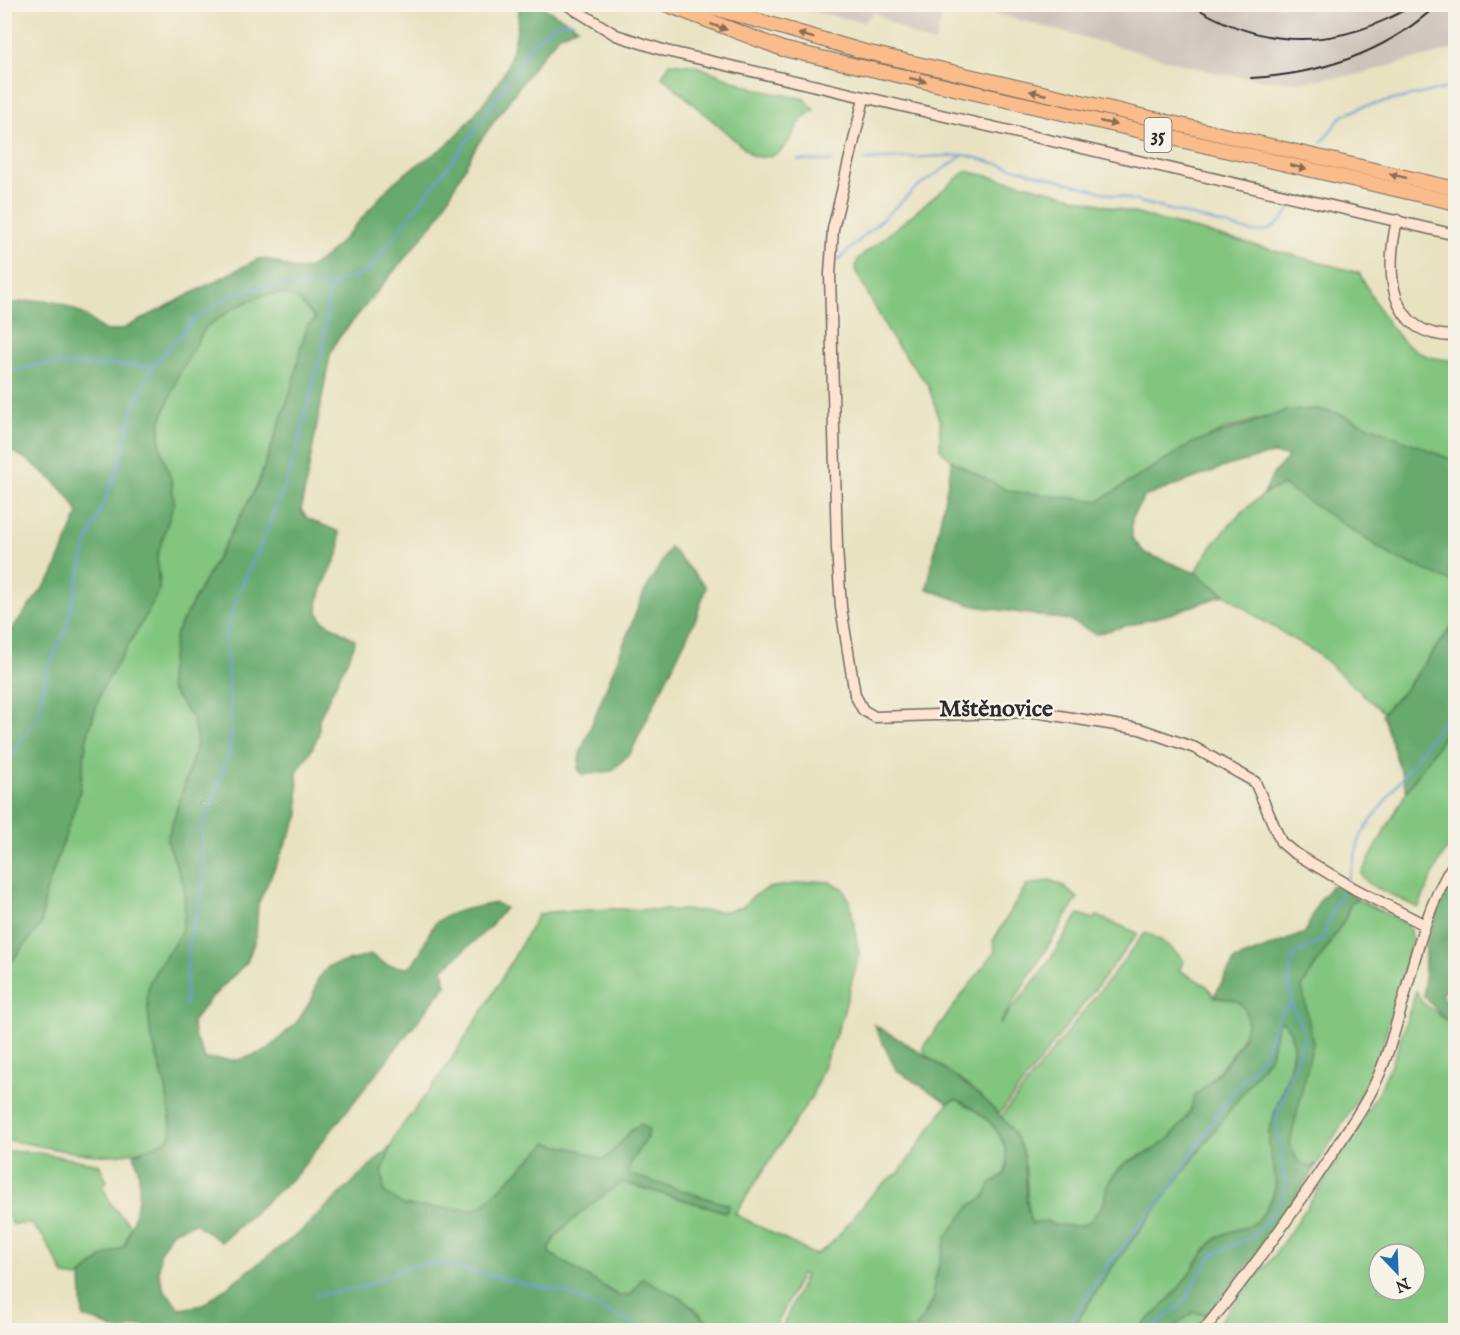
<svg xmlns="http://www.w3.org/2000/svg" width="1460" height="1335" viewBox="0 0 1460 1335" font-family="'IM FELL English',serif">
<style>
.industrial{fill:#ccc2b9}
.green{fill:#81c57f;stroke:#567855;stroke-width:1.5;fill-rule:evenodd}
.forest{fill:#68aa6e;stroke:#4a6a4c;stroke-width:1.5}
.lines{fill:none;stroke-linecap:round;stroke-linejoin:round}
.stream{stroke:#6e9dd7;stroke-width:2}
.secondary-casing{stroke:#6e6b60;stroke-width:13}
.highway-casing{stroke:#6e6b60;stroke-width:16}
.secondary{stroke:#fde4d1;stroke-width:10}
.highway{stroke:#fabc8b;stroke-width:14}
.rail{stroke:#2b2b2b;stroke-width:2}
.oneway{fill:#886c56}
.labels{text-anchor:middle;dominant-baseline:central;stroke-width:5;stroke-linejoin:round;paint-order:stroke}
.shield{fill:#f7f3e8;stroke:#686764;stroke-width:1.5}
.shield-label{font-size:20px;font-weight:bold;fill:#2b2b2b}
.quarter-label{font-size:24px;font-weight:bold;fill:#2b2b2b;stroke:#f7f3e8}
</style>
<rect width="100%" height="100%" fill="#f7f3e8"/>
<filter id="ink" filterUnits="userSpaceOnUse"><feTurbulence type="fractalNoise" baseFrequency=".0167" numOctaves="2"/><feDisplacementMap in="SourceGraphic" scale="12" xChannelSelector="R" yChannelSelector="G"/><feConvolveMatrix kernelMatrix="1 2 1 2 8 2 1 2 1" color-interpolation-filters="sRGB"/></filter>
<filter id="wash" filterUnits="userSpaceOnUse"><feTurbulence type="fractalNoise" baseFrequency=".008" numOctaves="4" result="noise"/><feDisplacementMap in="SourceGraphic" scale="24" xChannelSelector="R" yChannelSelector="G"/><feGaussianBlur stdDeviation="1.35" result="paint"/><feColorMatrix in="noise" values="0 0 0 0 0 0 0 0 0 0 0 0 0 0 0 0 0 1.4 0 .05"/><feComposite in="paint" operator="in"/></filter>
<g filter="url(#wash)">
<rect width="100%" height="100%" fill="#e9e2c1"/>
<g class="industrial">
<polygon points="781,5 780,5 945,5 935,43 917,38 874,12 864,22"/>
<polygon points="974,5 1455,5 1455,46 1454,49 1355,75 1297,82 1258,79 1220,74 997,14"/>
</g>
<g class="green">
<path d="M670 63 696 66 759 90 805 99 814 110C788 122 794 164 753 156L662 76Z"/>
<path d="M966 171 1032 186 1359 273C1377 303 1392 343 1427 356 1435 359 1447 359 1455 361V461L1337 413 1317 409 1286 411 1223 430 1099 501 1004 491 952 461 940 449V421L928 385 893 340 855 270 858 259Z"/>
<path d="M284 294 299 300 316 320 308 325 301 347 292 388 258 484 176 633 169 678 170 689 193 719 197 730V744L167 840 184 886 185 915 180 935 150 980 147 995 150 1031 166 1088 172 1134C167 1141 161 1143 153 1146 103 1167 56 1146 5 1140V970L41 924 46 892 79 795 87 737 101 691 148 612 160 580 157 557 172 483 160 446V423L180 372 206 327 234 308 263 295Z"/>
<path d="M1283 485 1455 583V622L1386 715 1318 654 1257 617 1196 573C1208 545 1253 494 1283 485Z"/>
<polygon points="1455,719 1455,838 1440,860 1418,908 1369,884 1361,874 1407,791"/>
<polygon points="1050,880 1061,885 1078,898 999,1025 1042,971 1079,914 1094,919 1097,916 1138,933 1001,1112 996,1114 954,1076 925,1054 923,1047 995,951 993,941 1026,886"/>
<path d="M815 881 830 882 843 888 850 902 859 954 842 1018 812 1096 735 1214 815 1255C846 1239 862 1193 899 1173L948 1103 956 1099C982 1112 1007 1132 1007 1163 1007 1174 1001 1179 991 1183L989 1192 979 1201 937 1270 933 1288 934 1299 915 1330H781L805 1275 801 1274 776 1327 766 1330H716L695 1308 643 1278 631 1295 619 1296 549 1253C546 1235 606 1193 622 1182L726 1212 729 1205 628 1174V1165L648 1137 633 1128 615 1151 602 1160 579 1150 547 1143 481 1208 474 1210 405 1206 384 1193 382 1172 395 1135 441 1075 487 1004 538 915 548 912 614 909 725 911 743 907 752 897 768 888Z"/>
<polygon points="1357,899 1409,925 1412,941 1379,1057 1369,1080 1318,1163 1311,1167 1300,1163 1294,1156 1290,1143 1295,1116 1302,987 1345,919 1351,902"/>
<path d="M1145 933C1159 937 1175 950 1184 961L1179 970 1207 986 1215 998C1221 999 1231 998 1237 1001 1274 1018 1211 1078 1201 1092 1187 1112 1185 1125 1164 1143 1153 1152 1131 1158 1124 1164 1118 1169 1109 1179 1107 1186 1103 1201 1105 1210 1090 1221 1080 1229 1057 1228 1047 1221L1032 1224 1028 1214 1026 1168 1000 1118Z"/>
<path d="M1416 991 1422 1002 1446 1020 1455 1019V1330H1212L1274 1256 1327 1177 1380 1089 1396 1053ZM1379 1254H1415V1290H1379Z"/>
<path d="M1282 1020C1311 1045 1273 1103 1269 1133 1266 1167 1288 1175 1265 1211 1251 1233 1236 1226 1219 1237 1207 1244 1191 1272 1182 1284 1169 1301 1153 1315 1138 1330H1072L1110 1270 1271 1055 1277 1025Z"/>
<polygon points="4,1151 34,1152 99,1164 107,1182 102,1185 112,1206 131,1226 124,1247 102,1258 78,1278 65,1276 43,1237 31,1224 12,1224 8,1214 5,1214"/>
<polygon points="1194,1312 1207,1315 1209,1319 1200,1330 1170,1330"/>
</g>
<g class="forest">
<path d="M519 5H539L578 27 560 35 539 59 477 145 437 219 337 340 330 355 301 510 307 518 339 532 340 550 321 591 317 609 322 620 355 640 354 646 319 719V733L312 749 297 772 299 815 258 904 256 937 247 962 211 998 192 1022 195 1038 206 1059 239 1060 266 1051 298 1021 313 997 317 980 329 966 371 955 387 965 408 968C422 956 424 940 434 925 445 911 478 907 495 903L505 908 488 929 443 969 446 985 297 1174 221 1242 195 1223 172 1232 160 1252 159 1273 163 1288 180 1309 203 1305 299 1233 392 1145 382 1172 384 1192 405 1206 474 1210 481 1207 547 1143 579 1150 602 1160C618 1152 624 1132 641 1124L649 1130C645 1147 628 1156 629 1174L729 1205 726 1212 622 1182C606 1193 546 1235 549 1253L619 1296 631 1295 642 1278 683 1299 716 1330H151L148 1326C137 1324 130 1331 120 1330 106 1330 100 1318 83 1318L81 1276 102 1258 125 1246C135 1215 146 1186 134 1154L168 1140 172 1134 166 1088 150 1031 147 995 150 980 180 935 185 915 184 886 167 840 197 745 193 719 170 689 169 678 176 633 258 484 292 388 301 347 308 325 316 320 299 300 283 294 263 295 234 308 206 327 180 372 160 423V446L172 483 174 503 157 557 159 590 148 612 101 691 87 737 79 795 46 892 41 924 5 970V638L53 575 78 514C68 488 30 458 5 448V305C23 302 43 297 61 304 69 307 80 312 87 317 103 329 101 334 123 329L258 259C275 257 290 273 306 269 327 264 374 203 390 186 407 169 431 158 449 143 463 131 500 83 507 67 514 48 519 25 519 5Z"/>
<polygon points="1317,409 1337,413 1455,461 1455,583 1392,556 1283,485 1264,493 1273,474 1289,456 1271,454 1227,466 1144,497 1132,517 1132,538 1145,553 1196,573 1224,595 1170,614 1096,634 1069,620 974,606 927,589 952,461 1009,491 1099,501 1192,443 1286,411"/>
<polygon points="670,547 706,587 696,618 631,752 612,771 583,775 578,769 580,754 643,595"/>
<polygon points="1455,622 1455,719 1407,791 1382,714 1410,684"/>
<polygon points="1455,873 1455,994 1446,989 1441,995 1455,1010 1455,1019 1446,1021 1424,996 1425,948 1435,916"/>
<path d="M1332 885H1339L1357 899 1351 902 1345 919 1302 987 1313 1043 1290 1143C1294 1155 1297 1165 1311 1167L1318 1163 1263 1247 1207 1315 1194 1312 1170 1330H1138C1153 1315 1169 1301 1182 1284 1191 1272 1207 1244 1219 1237 1236 1226 1251 1233 1265 1211 1288 1175 1266 1167 1269 1133 1273 1104 1311 1044 1282 1021L1277 1025 1271 1055 1110 1270 1072 1330H915L934 1299 933 1288 946 1237 971 1205 985 1197 990 1183C1001 1179 1007 1174 1007 1163 1008 1132 982 1112 956 1099L948 1103 896 1070 874 1025C916 1048 1003 1101 1021 1147 1030 1172 1022 1200 1032 1224L1047 1221 1053 1225 1081 1226 1089 1222 1105 1203 1108 1184 1124 1164 1152 1151 1170 1138 1190 1114 1194 1096C1212 1082 1267 1027 1240 1003 1233 997 1221 1000 1214 996L1235 960 1305 933 1318 903Z"/>
</g>
<g class="lines">
<g class="stream">
<polyline points="1321,143 1341,117 1362,107 1456,86"/>
<polyline points="798,160 832,161"/>
<path d="M866 160 965 155 1252 232C1273 233 1282 222 1292 205"/>
<polyline points="838,260 916,188 962,156"/>
<polyline points="4,372 45,364 153,366 192,321 232,294 263,287 334,284 366,273 469,139 530,47 550,28 564,22 573,22"/>
<polyline points="4,767 38,716 47,671 66,629 87,543 117,471 135,403 153,366"/>
<polyline points="1348,880 1361,835 1456,702"/>
<polyline points="185,1006 188,946 203,887 201,830 230,751 231,716 225,637 236,598 260,547 293,464 324,342 328,292 334,284"/>
<polyline points="317,1295 361,1288 405,1268 425,1264 453,1266 524,1284 563,1291 646,1330"/>
<polyline points="1065,1330 1105,1269 1175,1182 1223,1105 1263,1055 1278,1017 1290,1004"/>
<path d="M1149 1330 1181 1305 1212 1255 1255 1236 1279 1205 1285 1185 1276 1116 1305 1035C1291 1005 1284 988 1294 954L1324 939 1327 924 1344 887"/>
</g>
</g>
</g>
<g filter="url(#ink)">
<g class="lines">
<g class="secondary-casing">
<g id="secondary">
<polyline points="566,4 616,35 666,51 1456,235"/>
<polyline points="864,98 833,229 830,274 837,548 841,607 855,695 863,710 875,717 1035,712 1140,729 1195,748 1255,782 1281,842 1293,852 1355,889 1423,924"/>
<path d="M1397 220C1386 270 1386 337 1456 336"/>
<path d="M1204 1330C1249 1274 1290 1217 1330 1157 1348 1129 1369 1101 1381 1070 1409 1001 1414 924 1456 860"/>
</g>
</g>
<g class="highway-casing">
<g id="highway">
<polyline points="665,4 783,49 1456,203"/>
<polyline points="701,4 862,51 1456,189"/>
</g>
</g>
<use href="#secondary" class="secondary"/>
<use href="#highway" class="highway"/>
<g class="rail">
<path d="M1190 4C1264 51 1340 50 1415 4"/>
<path d="M1251 78C1320 74 1386 53 1438 4"/>
</g>
</g>
<defs><path id="oneway-solid" d="M-6-.8H1V-3.2L6.5 0L1 3.2V.8H-6Z" transform="scale(1.5)"/></defs>
<g class="oneway">
<use href="#oneway-solid" transform="translate(719 27) rotate(20)"/>
<use href="#oneway-solid" transform="translate(806 36) rotate(-165)"/>
<use href="#oneway-solid" transform="translate(918 80) rotate(13)"/>
<use href="#oneway-solid" transform="translate(1038 93) rotate(-167)"/>
<use href="#oneway-solid" transform="translate(1108 123) rotate(13)"/>
<use href="#oneway-solid" transform="translate(1298 167) rotate(13)"/>
<use href="#oneway-solid" transform="translate(1398 176) rotate(-167)"/>
</g>
</g>
<g class="labels">
<rect class="shield" x="1144.5" y="118" width="27" height="34" rx="4.5"/>
<g class="shield-label">
<text x="1158" y="135">35</text>
</g>
<g class="quarter-label">
<text x="996" y="709">Mštěnovice</text>
</g>
</g>
<rect width="1460" height="1335" fill="none" stroke="#f7f3e8" stroke-width="24"/>
<g transform="translate(1397 1272) rotate(157)"><circle r="28" fill="#f7f3e8" stroke="#a5a39c" stroke-width="1.5"/>
<path d="M0-4.5L10 22L0 15L-10 22Z" fill="#1f6fb2"/>
<text y="-9" font-size="16" font-weight="bold" text-anchor="middle" fill="#2b2b2b">N</text>
</g>
</svg>
